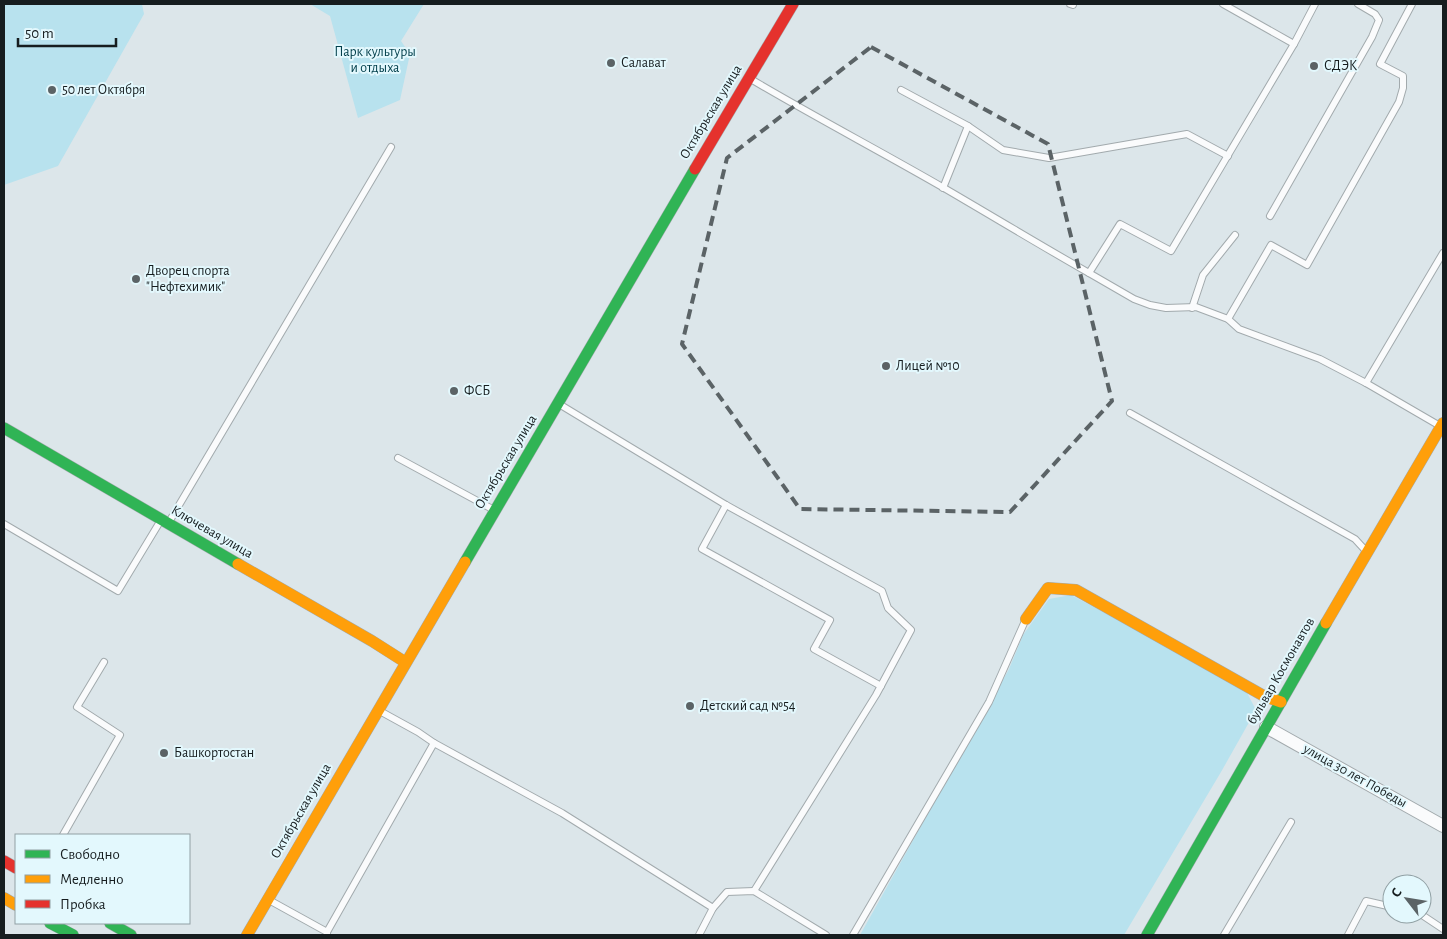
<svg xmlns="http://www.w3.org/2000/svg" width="1447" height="939" viewBox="0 0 1447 939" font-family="'Alegreya Sans',sans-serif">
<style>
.green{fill:#b8e2ee}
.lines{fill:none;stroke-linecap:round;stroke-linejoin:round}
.lane-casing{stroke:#a2aaad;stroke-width:8}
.street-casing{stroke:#a2aaad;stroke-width:14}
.fast-casing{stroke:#a2aaad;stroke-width:12}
.slow-casing{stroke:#a2aaad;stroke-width:12}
.jam-casing{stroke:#a2aaad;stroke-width:12}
.lane{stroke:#fafbfc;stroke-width:6}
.street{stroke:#fafbfc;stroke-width:12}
.fast{stroke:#30b455;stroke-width:11}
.slow{stroke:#ff9f0a;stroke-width:11}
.jam{stroke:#e5322d;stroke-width:11}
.marked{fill:none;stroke:#5b6366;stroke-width:4;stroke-dasharray:10 6;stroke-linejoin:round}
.poi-dot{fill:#5b6366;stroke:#e3f8fd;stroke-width:2}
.labels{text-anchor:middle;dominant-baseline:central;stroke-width:4;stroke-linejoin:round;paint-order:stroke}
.park-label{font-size:14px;fill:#003e4a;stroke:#e3f8fd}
.poi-label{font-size:14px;fill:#161d1f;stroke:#e3f8fd;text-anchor:start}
.street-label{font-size:14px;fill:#161d1f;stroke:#e3f8fd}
</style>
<rect width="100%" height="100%" fill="#dce6ea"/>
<g class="green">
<polygon points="4,4 142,4 144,14 58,166 4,185"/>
<polygon points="310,4 424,4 401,41 410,54 400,100 358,118 330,16"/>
<polygon points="1071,595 1244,687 1256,710 1221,772 1124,935 860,935 1009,669 1023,635 1049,599"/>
</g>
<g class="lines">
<g class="lane-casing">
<g id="lane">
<polyline points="1070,4 1073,5"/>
<polyline points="1223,4 1294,44"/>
<path d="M749 78C813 116 880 151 944 188 992 216 1040 245 1089 273L1120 224 1171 251 1294 44 1315 4"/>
<polyline points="901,90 968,126 1003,150 1049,158 1187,134 1228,156"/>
<polyline points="943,188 968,126"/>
<polyline points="1270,216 1372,37 1379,20 1375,14 1358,4"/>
<polyline points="1089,273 1134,299 1150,305 1166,308 1196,307 1228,319 1239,329 1320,359 1366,383 1440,426"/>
<polyline points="1192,308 1203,275 1235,235"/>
<polyline points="1228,319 1271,245 1307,265 1399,102 1403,88 1403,76 1380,64 1412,4"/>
<polyline points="1366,383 1443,253"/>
<polyline points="559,404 726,505 882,591 888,608 911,630 876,695 754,891"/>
<polyline points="1130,413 1355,539 1366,551"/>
<polyline points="398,458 494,510"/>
<polyline points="726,505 702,549 830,620 814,649 881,686"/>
<polyline points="169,522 391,147"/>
<polyline points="4,524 118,591 161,520"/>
<polyline points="378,710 418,732 434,743 562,813 713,908 727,892 754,891 826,935"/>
<polyline points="63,835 120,735 77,707 104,662"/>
<polyline points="269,900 327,932"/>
<polyline points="1418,914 1422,915 1443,929"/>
<polyline points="327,935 327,932 434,743"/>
<polyline points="699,935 713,908"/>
<polyline points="853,935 989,702 1025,621"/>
<polyline points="1224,935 1291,822"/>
<polyline points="1348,935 1366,901 1392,907"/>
</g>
</g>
<g class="street-casing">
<polyline id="street" points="1266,727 1443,826"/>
</g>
<g class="fast-casing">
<g id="fast">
<polyline points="4,428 238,564"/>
<polyline points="465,562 695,169"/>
<polyline points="50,923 73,935"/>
<polyline points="110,923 131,935"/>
<polyline points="1147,935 1326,623"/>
</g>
</g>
<g class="slow-casing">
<g id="slow">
<polyline points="238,564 372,641 405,662"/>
<polyline points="1026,619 1048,588 1076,590 1264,696 1281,702"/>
<polyline points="1326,623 1443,423"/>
<polyline points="4,898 16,905"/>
<polyline points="247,935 465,562"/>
</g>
</g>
<g class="jam-casing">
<g id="jam">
<polyline points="695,169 793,4"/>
<polyline points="4,861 16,868"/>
</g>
</g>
<use href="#lane" class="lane"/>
<use href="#street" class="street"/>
<use href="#fast" class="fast"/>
<use href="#slow" class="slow"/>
<use href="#jam" class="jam"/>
</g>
<path class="marked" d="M871 47 1048 144 1112 401 1010 512 800 509 682 344 727 158Z"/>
<g class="poi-dot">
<circle cx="611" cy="63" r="5"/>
<circle cx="1314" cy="66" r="5"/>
<circle cx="52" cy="90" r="5"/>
<circle cx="136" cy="279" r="5"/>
<circle cx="886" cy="366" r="5"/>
<circle cx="454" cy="391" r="5"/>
<circle cx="690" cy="706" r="5"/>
<circle cx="164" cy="753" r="5"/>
</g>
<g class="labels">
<g class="park-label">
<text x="375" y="52">Парк культуры<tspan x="375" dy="16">и отдыха</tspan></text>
</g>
<g class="poi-label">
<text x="621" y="63">Салават</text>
<text x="1324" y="66">СДЭК</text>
<text x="62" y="90">50 лет Октября</text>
<text x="146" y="271">Дворец спорта<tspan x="146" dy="16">"Нефтехимик"</tspan></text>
<text x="896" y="366">Лицей №10</text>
<text x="464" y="391">ФСБ</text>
<text x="700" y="706">Детский сад №54</text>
<text x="174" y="753">Башкортостан</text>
</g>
<g class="street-label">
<text transform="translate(711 112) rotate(-59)">Октябрьская улица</text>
<text transform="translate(506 462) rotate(-59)">Октябрьская улица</text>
<text transform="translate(212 532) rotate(30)">Ключевая улица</text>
<text transform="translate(1281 671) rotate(-60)">бульвар Космонавтов</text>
<text transform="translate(1355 776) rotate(29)">улица 30 лет Победы</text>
<text transform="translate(301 811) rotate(-60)">Октябрьская улица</text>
</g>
</g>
<rect width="1447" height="939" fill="none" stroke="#161d1f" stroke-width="10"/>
<rect x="15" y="834" width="175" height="90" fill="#e3f8fd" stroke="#91a0a4"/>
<rect x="25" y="850" width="25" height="8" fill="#30b455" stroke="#91a0a4"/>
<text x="60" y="859" font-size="15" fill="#161d1f">Свободно</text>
<rect x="25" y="875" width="25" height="8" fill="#ff9f0a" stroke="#91a0a4"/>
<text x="60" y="884" font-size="15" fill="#161d1f">Медленно</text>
<rect x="25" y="900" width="25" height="8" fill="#e5322d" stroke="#91a0a4"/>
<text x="60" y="909" font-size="15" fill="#161d1f">Пробка</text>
<g transform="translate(1407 899) rotate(301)"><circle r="24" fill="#e3f8fd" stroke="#91a0a4"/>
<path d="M0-4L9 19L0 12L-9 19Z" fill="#5b6366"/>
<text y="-8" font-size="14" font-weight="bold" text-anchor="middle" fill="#161d1f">С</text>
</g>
<path d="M18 38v8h98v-8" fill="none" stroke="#161d1f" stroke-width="2.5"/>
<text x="25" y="38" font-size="15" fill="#161d1f" stroke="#e3f8fd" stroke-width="4" paint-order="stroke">50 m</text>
</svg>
